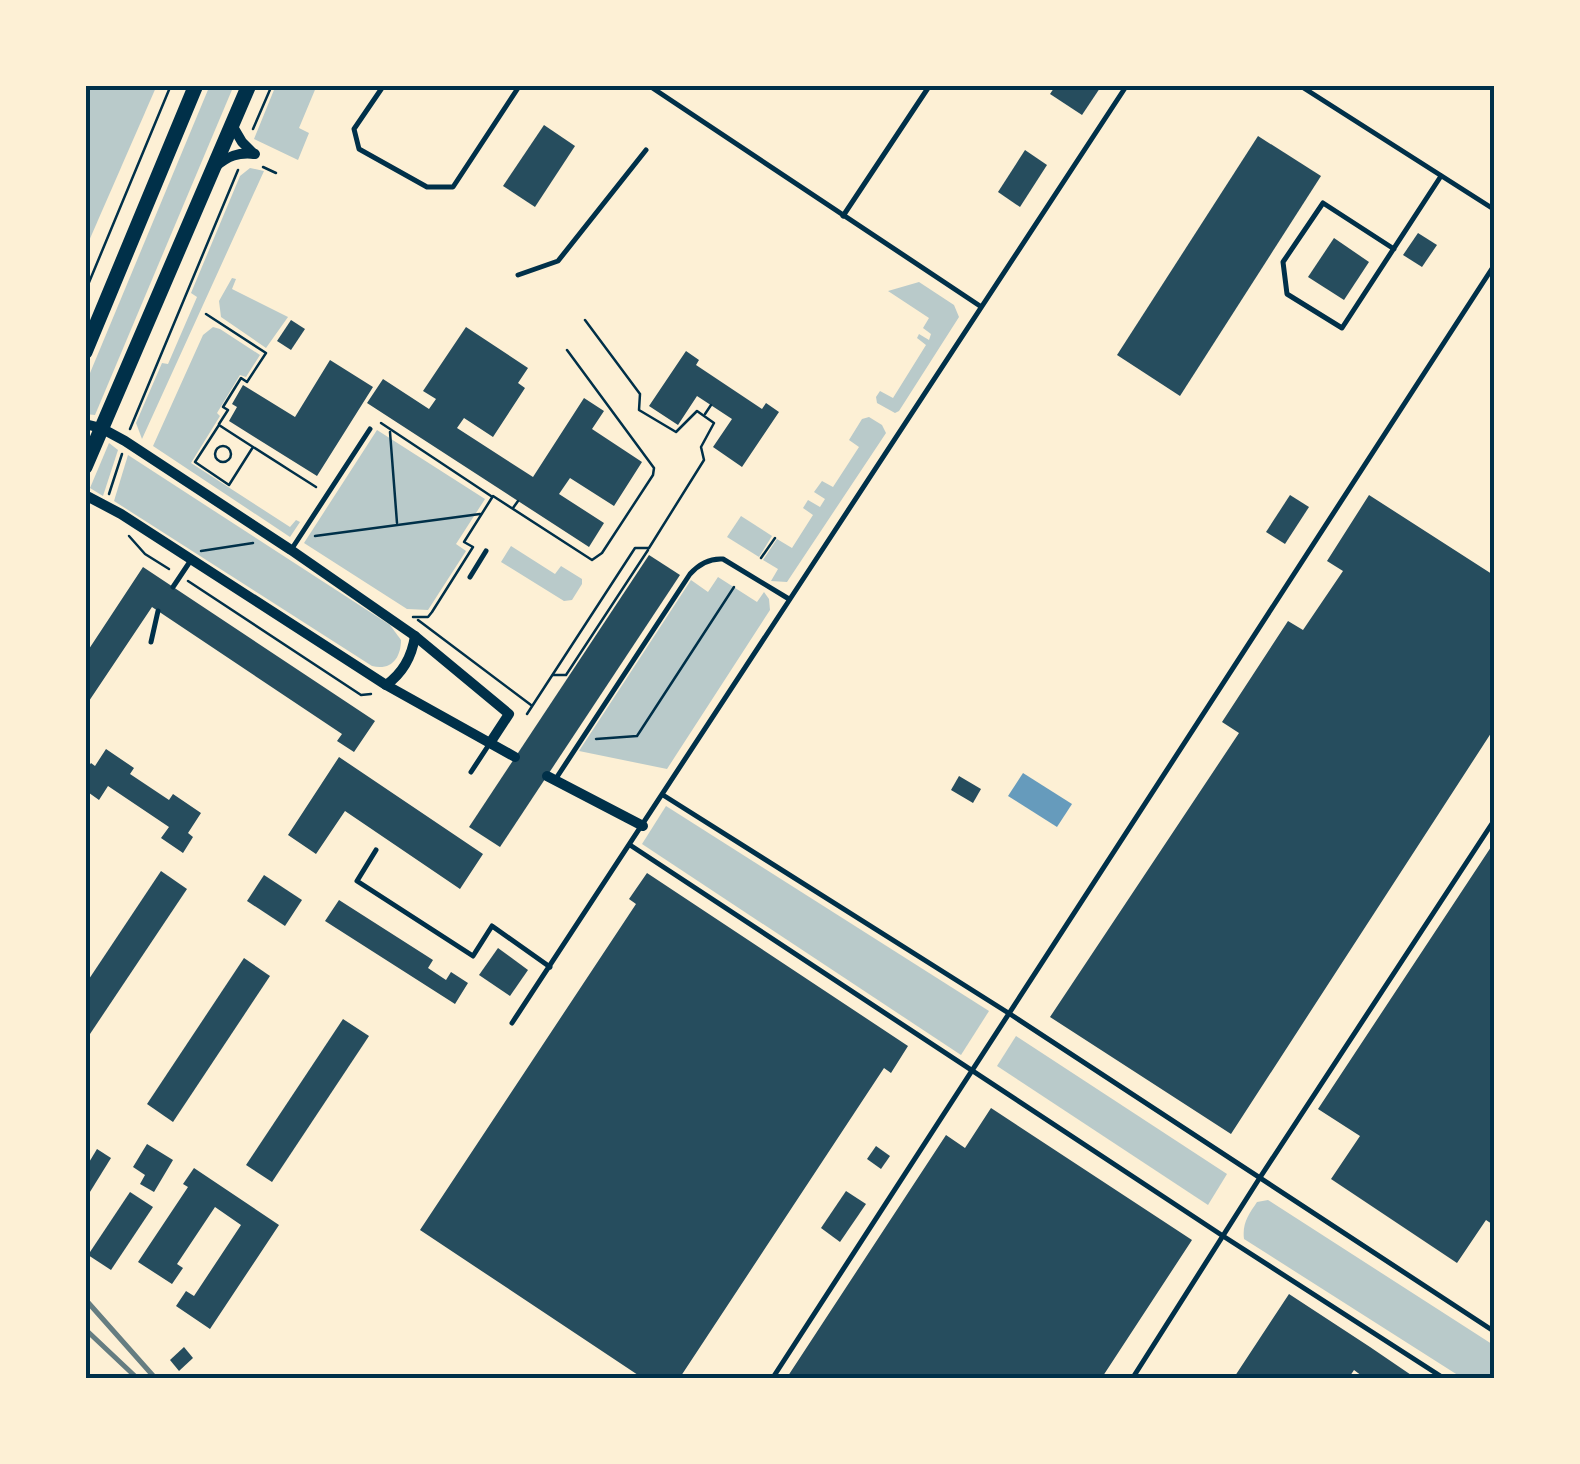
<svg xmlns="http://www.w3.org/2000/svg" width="1580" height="1464" viewBox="0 0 1580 1464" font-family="'DejaVu Sans',sans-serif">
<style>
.green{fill:#b9caca}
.water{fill:#669bbc}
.building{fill:#264d5e}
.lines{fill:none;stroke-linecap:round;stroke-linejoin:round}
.path{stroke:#003049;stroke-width:2.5}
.service{stroke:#003049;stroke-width:5}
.minor{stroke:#003049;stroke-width:10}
.secondary{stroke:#003049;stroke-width:15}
.rail{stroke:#657d81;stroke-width:5}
.neatline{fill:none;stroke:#003049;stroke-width:4}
</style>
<rect width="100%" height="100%" fill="#fdf0d5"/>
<g class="green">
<polygon points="85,85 157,85 85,250"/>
<polygon points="210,85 234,85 95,415 85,414 85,385"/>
<polygon points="276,85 317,85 299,128 309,133 298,160 254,139"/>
<polygon points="250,168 264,171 142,439 136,423 162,363 168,364 197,297 191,293 240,176"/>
<polygon points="232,278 236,279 232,289 288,317 266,348 221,317 219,301"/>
<polygon points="919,282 954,305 959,317 899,411 895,413 877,403 876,397 880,391 893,398 926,345 917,338 919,334 929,340 931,334 923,328 929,318 888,291"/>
<polygon points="213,327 220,329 260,355 246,377 240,375 217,413 220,416 191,463 290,527 296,520 300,522 290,537 153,446 203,335"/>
<polygon points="869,417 882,425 886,433 787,582 771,581 778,569 763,560 777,539 792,548 813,515 803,508 808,500 820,507 825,499 814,492 822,481 833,487 859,447 849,440 862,419"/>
<polygon points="377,430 485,499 456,544 466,551 428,610 407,609 304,543"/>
<polygon points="109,443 118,450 103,496 90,488"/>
<path d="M128 455 390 625 401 640C401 658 391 671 372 666L114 501Z"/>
<polygon points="741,516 772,536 759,557 727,537"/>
<polygon points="511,546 555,574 561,566 582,579 582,584 572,600 564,601 501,562"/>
<polygon points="718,577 757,602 764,592 769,599 770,610 667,769 579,751 691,580 708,592"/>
<polygon points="666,806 989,1011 961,1055 642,844"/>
<polygon points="1016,1036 1227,1174 1208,1205 997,1066"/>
<path d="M1268 1200 1495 1346V1379H1464L1244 1239C1242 1223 1249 1214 1257 1202Z"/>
</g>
<polygon class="water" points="1023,773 1072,804 1057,827 1008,796"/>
<g class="building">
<polygon points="1056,85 1102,85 1082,115 1050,94"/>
<polygon points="544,125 575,146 535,207 503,186"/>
<polygon points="1258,136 1321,176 1180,396 1117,355"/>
<polygon points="1025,150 1047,165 1020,207 998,192"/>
<polygon points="1418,233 1437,245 1422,267 1403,255"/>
<polygon points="1334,238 1369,262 1344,300 1308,277"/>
<polygon points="291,320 305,329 291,350 277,341"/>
<polygon points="466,327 528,368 518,383 525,388 493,437 464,418 457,428 533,477 584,398 604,411 592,429 642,462 614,506 570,478 559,494 604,523 589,547 367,403 383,379 429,409 436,399 423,391"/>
<polygon points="686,351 699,360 696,365 762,409 766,403 779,412 742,467 713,447 732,419 697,396 678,425 649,406"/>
<polygon points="330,360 373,387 317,476 229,421 237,407 232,404 243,385 295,417"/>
<polygon points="1290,495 1309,507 1285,544 1266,532"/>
<polygon points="1369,495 1495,576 1495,727 1231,1134 1050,1017 1239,733 1222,722 1288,621 1303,630 1343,571 1327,561"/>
<polygon points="649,555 680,575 500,847 469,827"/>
<polygon points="143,567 375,721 354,752 337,741 342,734 152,607 85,707 85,655"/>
<polygon points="106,749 134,768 130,774 169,800 173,794 201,813 188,833 193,837 183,853 161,838 169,827 108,786 99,800 85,790 85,771 91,763 95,766"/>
<polygon points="339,757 483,854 460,889 345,811 316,854 288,835"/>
<polygon points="959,776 981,789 973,803 951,790"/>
<polygon points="1495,841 1495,1226 1486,1220 1457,1263 1331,1179 1360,1136 1318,1109"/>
<polygon points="161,871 187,889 90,1034 85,1031 85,985"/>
<polygon points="647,873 908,1046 891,1073 884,1068 679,1379 644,1379 420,1230 636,904 629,899"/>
<polygon points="264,875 302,900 285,926 247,901"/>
<polygon points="339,900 433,960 428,968 446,980 451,972 468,983 455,1004 325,921"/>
<polygon points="498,948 528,970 510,996 479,975"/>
<polygon points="244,958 270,976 173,1122 147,1104"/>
<polygon points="343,1019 369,1036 272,1182 246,1165"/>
<polygon points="991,1108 1192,1240 1101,1379 786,1379 946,1135 965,1148"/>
<polygon points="147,1144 173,1160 154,1192 140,1184 145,1175 133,1167"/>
<polygon points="876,1146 890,1156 881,1169 867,1159"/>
<polygon points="97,1149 111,1158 85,1200 85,1169"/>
<polygon points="194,1168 279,1225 210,1329 176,1306 186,1291 194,1296 241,1225 215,1207 177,1264 183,1268 172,1284 138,1262 188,1187 183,1184"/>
<polygon points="846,1191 866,1204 840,1242 821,1228"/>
<polygon points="130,1192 153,1207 111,1270 88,1255"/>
<polygon points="1289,1294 1370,1347 1417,1379 1366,1379 1354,1370 1348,1379 1233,1379"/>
<polygon points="184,1347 193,1358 179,1371 170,1360"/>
</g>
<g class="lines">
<g class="path">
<polyline points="253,129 272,85"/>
<polyline points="263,167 276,173"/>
<polyline points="85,292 171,85"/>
<polyline points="206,314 266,353 247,382 241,378 223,407 228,410 219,424"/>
<polyline points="705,414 711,405"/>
<polyline points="381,423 491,496"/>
<polyline points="130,429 238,170"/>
<polyline points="390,432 397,523"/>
<circle cx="223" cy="454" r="8"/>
<path d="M253 447 229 485 195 462 219 425C251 446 283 466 316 487"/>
<polyline points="109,494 122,454"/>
<polyline points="513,508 518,501"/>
<polyline points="129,536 145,554 169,569"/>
<polyline points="315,536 480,514"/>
<polyline points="201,551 253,543"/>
<polyline points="761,558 775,538"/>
<polyline points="188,581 361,695 371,694"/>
<polyline points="413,617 428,617 432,612 473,547 464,542 493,496 592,560 602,553 653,475 654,468 567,350"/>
<polyline points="418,620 531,705"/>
<polyline points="553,675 566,675 648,550"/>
<polyline points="527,714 635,548 649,548 704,460 701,447 714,423 697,411 676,432 639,410 640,394 585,320"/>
<polyline points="596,739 637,736 734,587"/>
</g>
<g class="service">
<polyline points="384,85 354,129 359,149 427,187 453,187 520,85"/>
<polyline points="648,85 980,306"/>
<polyline points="1299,85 1495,210"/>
<polyline points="843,216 930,85"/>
<polyline points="1394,249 1323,203 1283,262 1287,294 1342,328 1441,176"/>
<polyline points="518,275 558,261 646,150"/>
<polyline points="291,550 370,429"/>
<polyline points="470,577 486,551"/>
<polyline points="173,587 191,560"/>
<polyline points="151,642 158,611"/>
<polyline points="471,772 490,743"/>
<path d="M555 780 690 574C699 564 709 558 723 559L789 599"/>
<polyline points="663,795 1010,1014 1495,1332"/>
<polyline points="630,845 1223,1236 1445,1379"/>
<polyline points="376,850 357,881 473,956 492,926 550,967"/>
<path d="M512 1023C719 712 920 396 1127 85"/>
<polyline points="772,1379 1495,264"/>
<polyline points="1132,1379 1259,1179 1495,819"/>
</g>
<g class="minor">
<polyline points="232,125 242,142 254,154"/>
<path d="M215 167C228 156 238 152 255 154"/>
<polyline points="85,424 101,428 125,441 291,550 415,636 509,714 490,743"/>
<polyline points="85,495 121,514 386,685 515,757"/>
<path d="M386 685C403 673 412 656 415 636"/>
<polyline points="547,776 643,826"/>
</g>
<g class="secondary">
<polyline points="85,352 196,85"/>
<polyline points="85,467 249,85"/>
</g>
<g class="rail">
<polyline points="85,1299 156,1379"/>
<polyline points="85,1329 138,1379"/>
</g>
</g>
<rect width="1580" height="1464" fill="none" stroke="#fdf0d5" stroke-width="175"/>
<rect x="88" y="88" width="1404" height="1288" class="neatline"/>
</svg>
